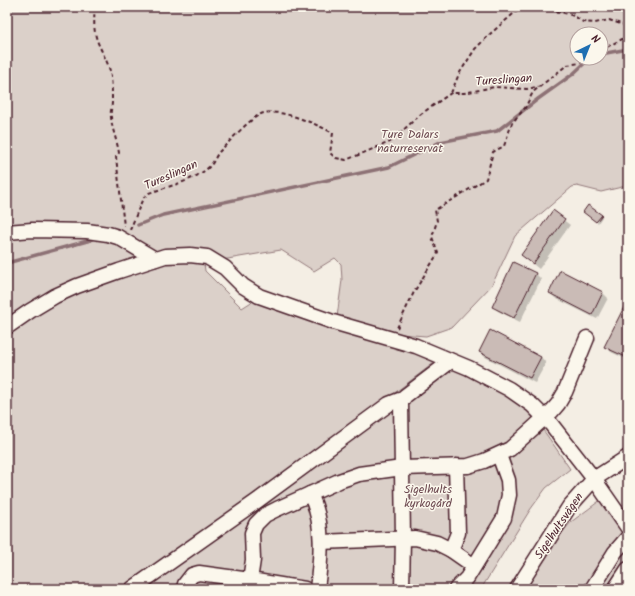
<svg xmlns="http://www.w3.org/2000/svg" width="635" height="596" viewBox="0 0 635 596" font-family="Kalam,sans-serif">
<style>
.green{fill:#dbd0c9;stroke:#92787a;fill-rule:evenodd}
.shadow{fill:#0003}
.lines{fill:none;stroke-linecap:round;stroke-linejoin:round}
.stream{stroke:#8d7174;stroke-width:3.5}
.building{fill:#cabbb6;stroke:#4a1f2b}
.minor-casing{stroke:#4a1f2b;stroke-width:17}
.path{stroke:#4a1f2b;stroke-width:2;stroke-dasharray:4 3;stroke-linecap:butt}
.minor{stroke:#fbf7ec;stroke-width:14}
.labels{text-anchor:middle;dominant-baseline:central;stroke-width:3;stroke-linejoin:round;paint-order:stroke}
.street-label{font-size:12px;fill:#4a1f2b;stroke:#fbf7ec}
.park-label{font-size:12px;fill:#6e4b52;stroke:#fbf7ec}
</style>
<rect width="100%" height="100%" fill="#f4eee4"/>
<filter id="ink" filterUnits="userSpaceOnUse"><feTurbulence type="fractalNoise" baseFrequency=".025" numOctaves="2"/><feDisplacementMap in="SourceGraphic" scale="8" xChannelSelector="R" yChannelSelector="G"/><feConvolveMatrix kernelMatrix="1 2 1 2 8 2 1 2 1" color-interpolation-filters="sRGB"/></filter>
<g filter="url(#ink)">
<g class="green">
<path d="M7 7H628V187L626 186 601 192 577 186 572 187 515 236 492 285 452 327 426 336 412 335 376 332 337 317 342 280 341 264 335 258 314 271 281 250 204 263 205 271 242 308 256 299 433 359 434 363 272 486 126 589H7ZM577 34H601V58H577Z"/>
<path d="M449 366C475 379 507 391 528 412 544 429 557 450 570 469L546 488 530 510 481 589H144Z"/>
<polygon points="602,499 628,540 628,589 526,589 562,533 571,522"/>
</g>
<g class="shadow">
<polygon points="553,212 570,225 539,269 522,255"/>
<polygon points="586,214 601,216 602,217 598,223"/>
<polygon points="514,263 536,274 541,279 520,322 498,311 493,306"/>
<polygon points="550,293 603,293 608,298 597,319 555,298"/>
<polygon points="628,302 628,360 611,352 606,346"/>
<polygon points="480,352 541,357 546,363 535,383 485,357"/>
</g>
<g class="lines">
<g class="stream">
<polyline points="601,54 628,49"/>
<polyline points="138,225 163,215 389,167 440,142 497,131 538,99 573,74 590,58"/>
<polyline points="7,263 91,240"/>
</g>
</g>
<g class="building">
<polygon points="588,205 602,215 596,222 583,212"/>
<polygon points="553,210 565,219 533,264 521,255"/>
<polygon points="513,262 536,273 514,318 492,307"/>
<polygon points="560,270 603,292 592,315 549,293"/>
<polygon points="628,299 628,358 604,347"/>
<polygon points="490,330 541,357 530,378 479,352"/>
</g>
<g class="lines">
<g class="minor-casing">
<g id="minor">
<polyline points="7,232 32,230 87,231 108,234 118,237 155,259"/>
<polyline points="7,327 30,311 55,296 77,286 119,271 165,256 190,255 207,257 225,268 243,286 259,296 333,322 416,346 469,368 509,389 532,405 551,424 594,479 628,528"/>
<path d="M310 494C325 523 321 558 317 589"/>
<polyline points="321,542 415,538 437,543 451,550 474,566"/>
<polyline points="451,550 458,533 456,466"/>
<polyline points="132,589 257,501 389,404 402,399"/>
<polyline points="184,589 185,584 192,575 199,573 250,580 249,587"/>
<polyline points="305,589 250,580 253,560 252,533 256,524 265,515 277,509 339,481 359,474 402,468 468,466 484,461 510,449 552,411 558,404 565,392 587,338"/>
<polyline points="402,589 403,538 401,402 405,396 447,364 449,360"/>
<polyline points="456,589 467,578 504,518 509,495 508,480 499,455"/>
<polyline points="517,589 569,507 594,479 628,457"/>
<polyline points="592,589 615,552 628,537"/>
<polyline points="615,589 628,569"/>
</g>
</g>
<g class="path">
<path d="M94 7C95 18 93 26 96 37 99 48 107 59 110 71 112 81 112 92 112 102 112 107 110 112 111 117 112 130 117 140 119 153L116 157 124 226"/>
<polyline points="601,50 628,36"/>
<polyline points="451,93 459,74 475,49 490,34 519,9 537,8 555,10 574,16 583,22 595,23 609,20 624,25 628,28"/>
<path d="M130 230 143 198 149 193C169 186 195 181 210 166 214 162 216 155 220 151 229 142 253 115 264 113 283 109 316 124 333 133L330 153 336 158 346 160 390 142 421 114 451 93H464L494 87 527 89 541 86"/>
<polyline points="397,328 414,292 438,253 432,237 437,221 435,210 486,179 493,152 504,146 512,123 525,108 533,92 567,65 580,63 588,58"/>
</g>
<use href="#minor" class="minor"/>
</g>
</g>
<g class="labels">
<g class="street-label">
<text transform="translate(504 80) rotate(-4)">Tureslingan</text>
<text transform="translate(171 175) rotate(-24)">Tureslingan</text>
<text transform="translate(559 526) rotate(-56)">Sigelhultsvägen</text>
</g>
<g class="park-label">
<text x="410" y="134">Ture Dalars<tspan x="410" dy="14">naturreservat</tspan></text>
<text x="428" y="489">Sigelhults<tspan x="428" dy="14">kyrkogård</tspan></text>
</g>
</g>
<rect width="635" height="596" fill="none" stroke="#fbf7ec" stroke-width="24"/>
<rect x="12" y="12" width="611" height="572" fill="none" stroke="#4a1f2b" stroke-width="1.5" filter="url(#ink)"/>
<g transform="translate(589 46) rotate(43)"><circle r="19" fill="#fbf7ec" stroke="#b4a19f"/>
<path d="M0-3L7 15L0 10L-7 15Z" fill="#1f6fb2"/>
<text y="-6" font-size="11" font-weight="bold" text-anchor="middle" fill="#4a1f2b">N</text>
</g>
</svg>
